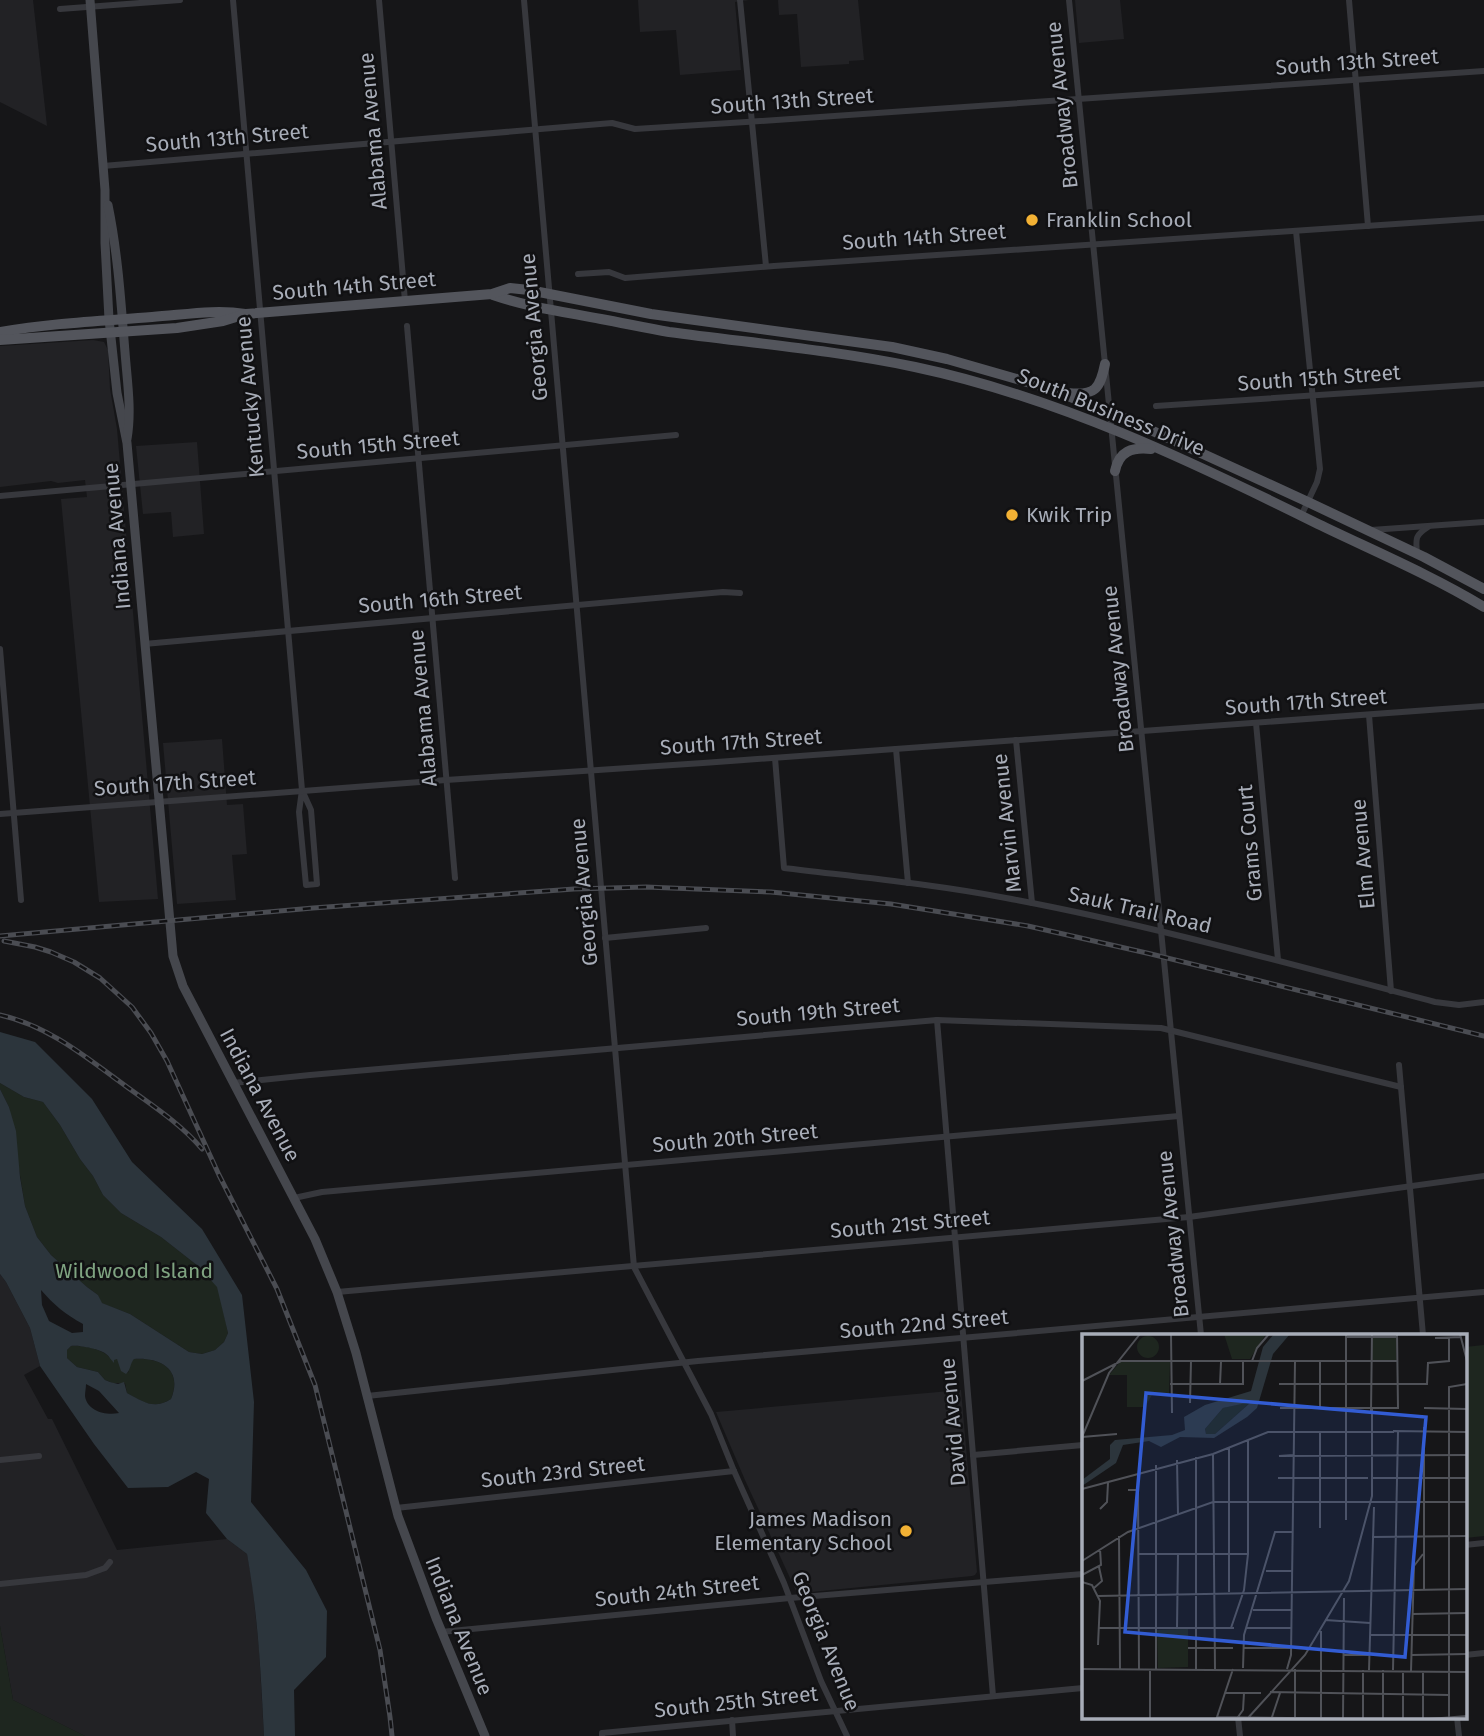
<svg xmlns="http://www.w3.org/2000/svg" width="1484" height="1736" viewBox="0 0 1484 1736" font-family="'Fira Sans',sans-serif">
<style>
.built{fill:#222225}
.green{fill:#1e261f}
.water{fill:#2c353c;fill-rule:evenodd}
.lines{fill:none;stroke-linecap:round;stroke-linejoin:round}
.minor{stroke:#37383d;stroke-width:6}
.secondary{stroke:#45474d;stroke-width:9}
.primary{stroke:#53555c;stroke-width:10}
.rail-casing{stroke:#4a4c52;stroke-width:5}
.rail{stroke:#111113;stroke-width:2.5;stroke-dasharray:8;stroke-linecap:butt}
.poi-dot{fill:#f2b134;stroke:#111113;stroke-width:2.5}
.labels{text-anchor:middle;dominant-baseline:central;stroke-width:5;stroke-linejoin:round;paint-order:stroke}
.street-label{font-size:21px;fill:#a8adb8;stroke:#111113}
.poi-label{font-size:21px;fill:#a8adb8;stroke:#111113;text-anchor:start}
.park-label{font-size:21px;fill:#7fa381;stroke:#111113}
.inset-road{fill:none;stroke:#505258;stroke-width:2}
.view{fill:#325cd3;fill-opacity:0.15;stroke:#325cd3;stroke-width:3.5}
.inset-edge{fill:none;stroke:#a8adb8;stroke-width:3.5}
</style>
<rect width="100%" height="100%" fill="#161618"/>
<g class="built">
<polygon points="0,0 33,0 47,126 0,102"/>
<polygon points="638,0 749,0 735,2 741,70 680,75 676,30 640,32"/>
<polygon points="778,0 858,0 864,60 849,61 849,64 801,67 797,14 779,15"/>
<polygon points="1075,0 1120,0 1124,39 1079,43"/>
<polygon points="93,340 104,342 108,350 110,389 117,429 158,899 99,902 61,499 87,497 85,480 58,483 51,481 0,487 0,346"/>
<polygon points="197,442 204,534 173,537 171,512 143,514 136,446"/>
<polygon points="222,739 227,805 243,804 247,854 232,855 236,900 177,904 163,743"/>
<polygon points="0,1274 6,1282 30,1328 40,1366 24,1375 48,1419 52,1419 117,1550 227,1539 247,1554 252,1580 259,1649 264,1736 85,1736 13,1700 0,1626"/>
<polygon points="961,1390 977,1572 975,1575 972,1576 801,1593 796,1591 745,1480 716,1412"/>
</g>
<g class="green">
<polygon points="0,1083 24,1097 43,1102 60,1125 80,1159 93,1176 103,1195 121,1213 161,1237 198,1266 218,1287 228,1333 224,1342 215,1350 202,1354 189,1352 130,1314 101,1303 98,1295 87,1287 51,1255 37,1237 25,1206 9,1107 0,1089"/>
<polygon points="1484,1345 1484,1536 1465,1538 1465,1347"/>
<path d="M71 1346C82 1345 103 1349 110 1358L117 1359 128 1373 131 1362 134 1359C161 1357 183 1370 171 1399 154 1410 143 1402 127 1393L125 1383H113L105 1380 98 1372 77 1367 67 1358V1350Z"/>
<polygon points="0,1626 13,1700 85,1736 0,1736"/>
</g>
<path class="water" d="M0 1032 35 1042 92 1099 132 1162 202 1229 242 1295 254 1402 251 1502 306 1570 327 1611 326 1657 294 1690 295 1736H264C261 1675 258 1614 247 1554L227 1539 206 1513 209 1479 196 1472 168 1487 128 1488 94 1444 40 1366 30 1328 6 1282 0 1274V1089L9 1107 16 1131 20 1177 25 1206 37 1237 51 1255 87 1287 98 1295 102 1303 130 1314 189 1352 202 1354 215 1350 224 1342 228 1333 217 1287 198 1266 161 1237 121 1213 103 1195 93 1176 80 1159 60 1125 43 1102 24 1097 0 1083ZM41 1290C53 1304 66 1315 83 1324V1332L72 1333 49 1321 42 1305ZM71 1346C78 1345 100 1349 106 1354 109 1356 111 1360 114 1363V1360L117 1359 121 1371 126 1374C131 1370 130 1363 134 1359 161 1357 183 1370 171 1399 154 1410 144 1402 127 1393L124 1382 118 1384 110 1382 105 1380 98 1372 77 1367 67 1358V1350ZM86 1384 99 1391 119 1413C106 1416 87 1411 85 1396 85 1392 86 1388 86 1384Z"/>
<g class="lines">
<g class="minor">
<polyline points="233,0 302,790 299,812 306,885 317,884 311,810 302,790"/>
<polyline points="379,0 405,301"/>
<polyline points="524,0 634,1267 711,1414 734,1471 784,1583 821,1681 847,1736"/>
<polyline points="740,0 766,266"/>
<polyline points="1069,0 1201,1335"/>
<polyline points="1349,0 1368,226"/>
<polyline points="60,9 180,0"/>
<polyline points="103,166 612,123 635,129 746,122 1484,71"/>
<polyline points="1296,231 1320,469 1317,482 1301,516"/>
<polyline points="578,274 609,272 625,278 774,266 1484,218"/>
<polyline points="407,326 455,878"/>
<polyline points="1156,406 1484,384"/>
<polyline points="0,496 676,435"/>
<polyline points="1371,530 1484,522"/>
<path d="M1417 554C1416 539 1414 536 1428 527"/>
<polyline points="144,644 723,592 740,593"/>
<polyline points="0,649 21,900"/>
<polyline points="1369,715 1391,991"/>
<polyline points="1256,723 1278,960"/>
<polyline points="1016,740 1032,903"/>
<polyline points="896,749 908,883"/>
<path d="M775 758 784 868C858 877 932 884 1006 898 1151 925 1293 965 1435 1002L1459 1005 1484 1002"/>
<polyline points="0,814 446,780 703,763 1484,706"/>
<polyline points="605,938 706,928"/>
<polyline points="937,1020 993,1696"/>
<polyline points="1399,1065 1423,1335"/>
<polyline points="233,1083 310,1075 937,1020 1161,1028 1401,1087"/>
<polyline points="294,1198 322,1192 1179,1116"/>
<polyline points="337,1292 1189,1217 1484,1176"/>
<polyline points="367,1396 698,1361 1484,1292"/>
<polyline points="973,1455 1083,1445"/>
<polyline points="0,1460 39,1456"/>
<polyline points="396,1508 734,1471"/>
<polyline points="1465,1545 1484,1543"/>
<polyline points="0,1584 86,1575 105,1568 110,1562"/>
<polyline points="441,1632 790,1598 1083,1574"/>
<polyline points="1465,1655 1484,1653"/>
<polyline points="1238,1717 1240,1736"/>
<polyline points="1457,1717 1459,1736"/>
<polyline points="732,1720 733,1736"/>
<polyline points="602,1736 602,1733 1083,1688"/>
</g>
<g class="secondary">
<polyline points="90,0 105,190 105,243 109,319 117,393 127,443 173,956 183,986 315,1239 337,1292 356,1353 398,1516 436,1618 485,1736"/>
<path d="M108 205C118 254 121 303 125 352 127 380 132 410 127 439"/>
</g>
<g class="primary">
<path d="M493 295C528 307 565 312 601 319 623 323 646 328 669 332 750 343 834 350 915 367 1057 397 1189 460 1318 524 1374 551 1431 575 1484 607"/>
<path d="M0 332C51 323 101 321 152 317 183 315 215 309 245 314"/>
<polyline points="0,340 177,328 223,321 246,314 492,294 510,288 529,290 651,314 892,347 947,359 1048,388 1131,421 1308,502 1424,557 1484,589"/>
<path d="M1068 393C1095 396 1100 389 1105 364"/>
<path d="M1115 471C1119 451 1132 447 1151 449"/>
</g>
<g class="rail-casing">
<g id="rail">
<polyline points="0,936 313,908 574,889 646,887 771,892 891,904 1028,926 1151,954 1484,1036"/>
<polyline points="4,941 35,947 51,952 74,962 100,978 132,1007 151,1033 167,1061 219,1175 277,1289 315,1385 380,1650 390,1717 392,1736"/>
<path d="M0 1015C49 1026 87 1058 127 1087 153 1106 181 1124 202 1149"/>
</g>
</g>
<use href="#rail" class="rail"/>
</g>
<g class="poi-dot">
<circle cx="1032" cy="220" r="7"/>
<circle cx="1012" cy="515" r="7"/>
<circle cx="906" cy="1531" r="7"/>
</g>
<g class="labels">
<g class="street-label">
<text transform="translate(1357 62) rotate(-4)">South 13th Street</text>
<text transform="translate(792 101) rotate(-4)">South 13th Street</text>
<text transform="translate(1062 105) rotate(-96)">Broadway Avenue</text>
<text transform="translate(373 131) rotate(-95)">Alabama Avenue</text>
<text transform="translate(227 138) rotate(-5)">South 13th Street</text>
<text transform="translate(924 237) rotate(-4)">South 14th Street</text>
<text transform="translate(354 286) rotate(-5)">South 14th Street</text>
<text transform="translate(534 327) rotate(-95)">Georgia Avenue</text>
<text transform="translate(1319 378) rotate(-4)">South 15th Street</text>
<text transform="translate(250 397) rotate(-95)">Kentucky Avenue</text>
<text transform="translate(1111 412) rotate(22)">South Business Drive</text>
<text transform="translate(378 445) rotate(-5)">South 15th Street</text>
<text transform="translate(117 536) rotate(-95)">Indiana Avenue</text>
<text transform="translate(440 599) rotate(-5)">South 16th Street</text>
<text transform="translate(1118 669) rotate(-96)">Broadway Avenue</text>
<text transform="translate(1306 702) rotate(-4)">South 17th Street</text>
<text transform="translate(423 708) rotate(-95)">Alabama Avenue</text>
<text transform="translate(741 742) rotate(-4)">South 17th Street</text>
<text transform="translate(175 783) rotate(-4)">South 17th Street</text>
<text transform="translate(1007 823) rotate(-96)">Marvin Avenue</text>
<text transform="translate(1250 843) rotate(-95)">Grams Court</text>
<text transform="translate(1363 854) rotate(-95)">Elm Avenue</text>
<text transform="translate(584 892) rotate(-95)">Georgia Avenue</text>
<text transform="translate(1140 910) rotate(13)">Sauk Trail Road</text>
<text transform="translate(818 1012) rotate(-5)">South 19th Street</text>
<text transform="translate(260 1095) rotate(62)">Indiana Avenue</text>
<text transform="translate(735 1138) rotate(-5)">South 20th Street</text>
<text transform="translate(910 1224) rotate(-5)">South 21st Street</text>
<text transform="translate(1173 1234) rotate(-96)">Broadway Avenue</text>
<text transform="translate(924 1324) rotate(-5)">South 22nd Street</text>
<text transform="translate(953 1422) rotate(-95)">David Avenue</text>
<text transform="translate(563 1472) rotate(-6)">South 23rd Street</text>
<text transform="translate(677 1591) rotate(-6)">South 24th Street</text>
<text transform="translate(459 1626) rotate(68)">Indiana Avenue</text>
<text transform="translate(826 1641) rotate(68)">Georgia Avenue</text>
<text transform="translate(736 1702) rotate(-6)">South 25th Street</text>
</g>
<g class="poi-label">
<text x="1046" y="220">Franklin School</text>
<text x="1026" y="515">Kwik Trip</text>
<text x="892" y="1519" text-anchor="end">James Madison<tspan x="892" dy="24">Elementary School</tspan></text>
</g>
<g class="park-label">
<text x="134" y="1271">Wildwood Island</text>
</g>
</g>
<g transform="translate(1082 1334)">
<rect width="385" height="385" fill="#161618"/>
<path d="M142 0H184L168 25H150ZM55 13a11 11 0 1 1 22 0a11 11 0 1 1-22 0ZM290 4H314V26H290ZM38 28H88L87 60 70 61 63 73H45V41H27ZM170 67 133 100 124 101 123 95 141 74ZM106 295V333L76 334 75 296Z" fill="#1e261f"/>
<path d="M192 0H208L191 20 175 74 165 83 132 104 98 103 79 113 67 107 41 111 34 129 0 152V146L28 125V111L33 106 90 101 103 96 102 83 123 71 169 57 181 13ZM169 68 133 100H124L123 95 141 74Z" fill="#2c353c" fill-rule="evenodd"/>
<path class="inset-road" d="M89 0 90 79M264 0V186M378 0 385 27M264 3H316M353 4 379 3M170 27 175 14 187 0M238 27V74M0 47 39 27H315M88 50H161V27M138 50 139 28M197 50H345L346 29 367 27V3M108 69 109 27M198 74H316L315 0M342 74 385 75M289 77 290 0M342 93V256M311 97 385 98M0 103 27 39 58 0M0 103 35 100M147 114V258M131 120 133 335M212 121 197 122 385 121M114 123V335M95 126 96 181M196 144H286M290 144H385M0 155 131 120 186 98H312M46 156H56L57 335M18 175 25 168 26 149M238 194V97M37 202 38 335M290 203 385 202M56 220H166M0 227 46 198 131 168H385M184 237H210M0 241 19 231 18 215M0 248 10 251 18 267 16 311M12 254 20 247 17 233M16 262 385 255M171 276H210M331 280 385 279M243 286 288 289M16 294H152M95 294 96 220M149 294 162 256 166 220V106M164 294H209M289 301H385M106 314H151M162 314H209M262 321H288M330 321 385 320M161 334 162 301 193 198H211M0 335 385 338M74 335V131M151 335 135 383 275 385M205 335 209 321 213 27M213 335V385M287 336 292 173M311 336 316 98M329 337 332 232 341 220M188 358 367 361M143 359H179M156 383 161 376 162 359M190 383 198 359M261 384 262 264M68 385V335M165 385 223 321 267 247 290 162V74M239 385V297M281 385V336M301 385V336M321 385V337M341 385V337M347 385 385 382M367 385V53L385 50"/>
<path class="view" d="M64 59 344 83 323 323 43 298Z"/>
<rect width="385" height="385" class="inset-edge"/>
</g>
</svg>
